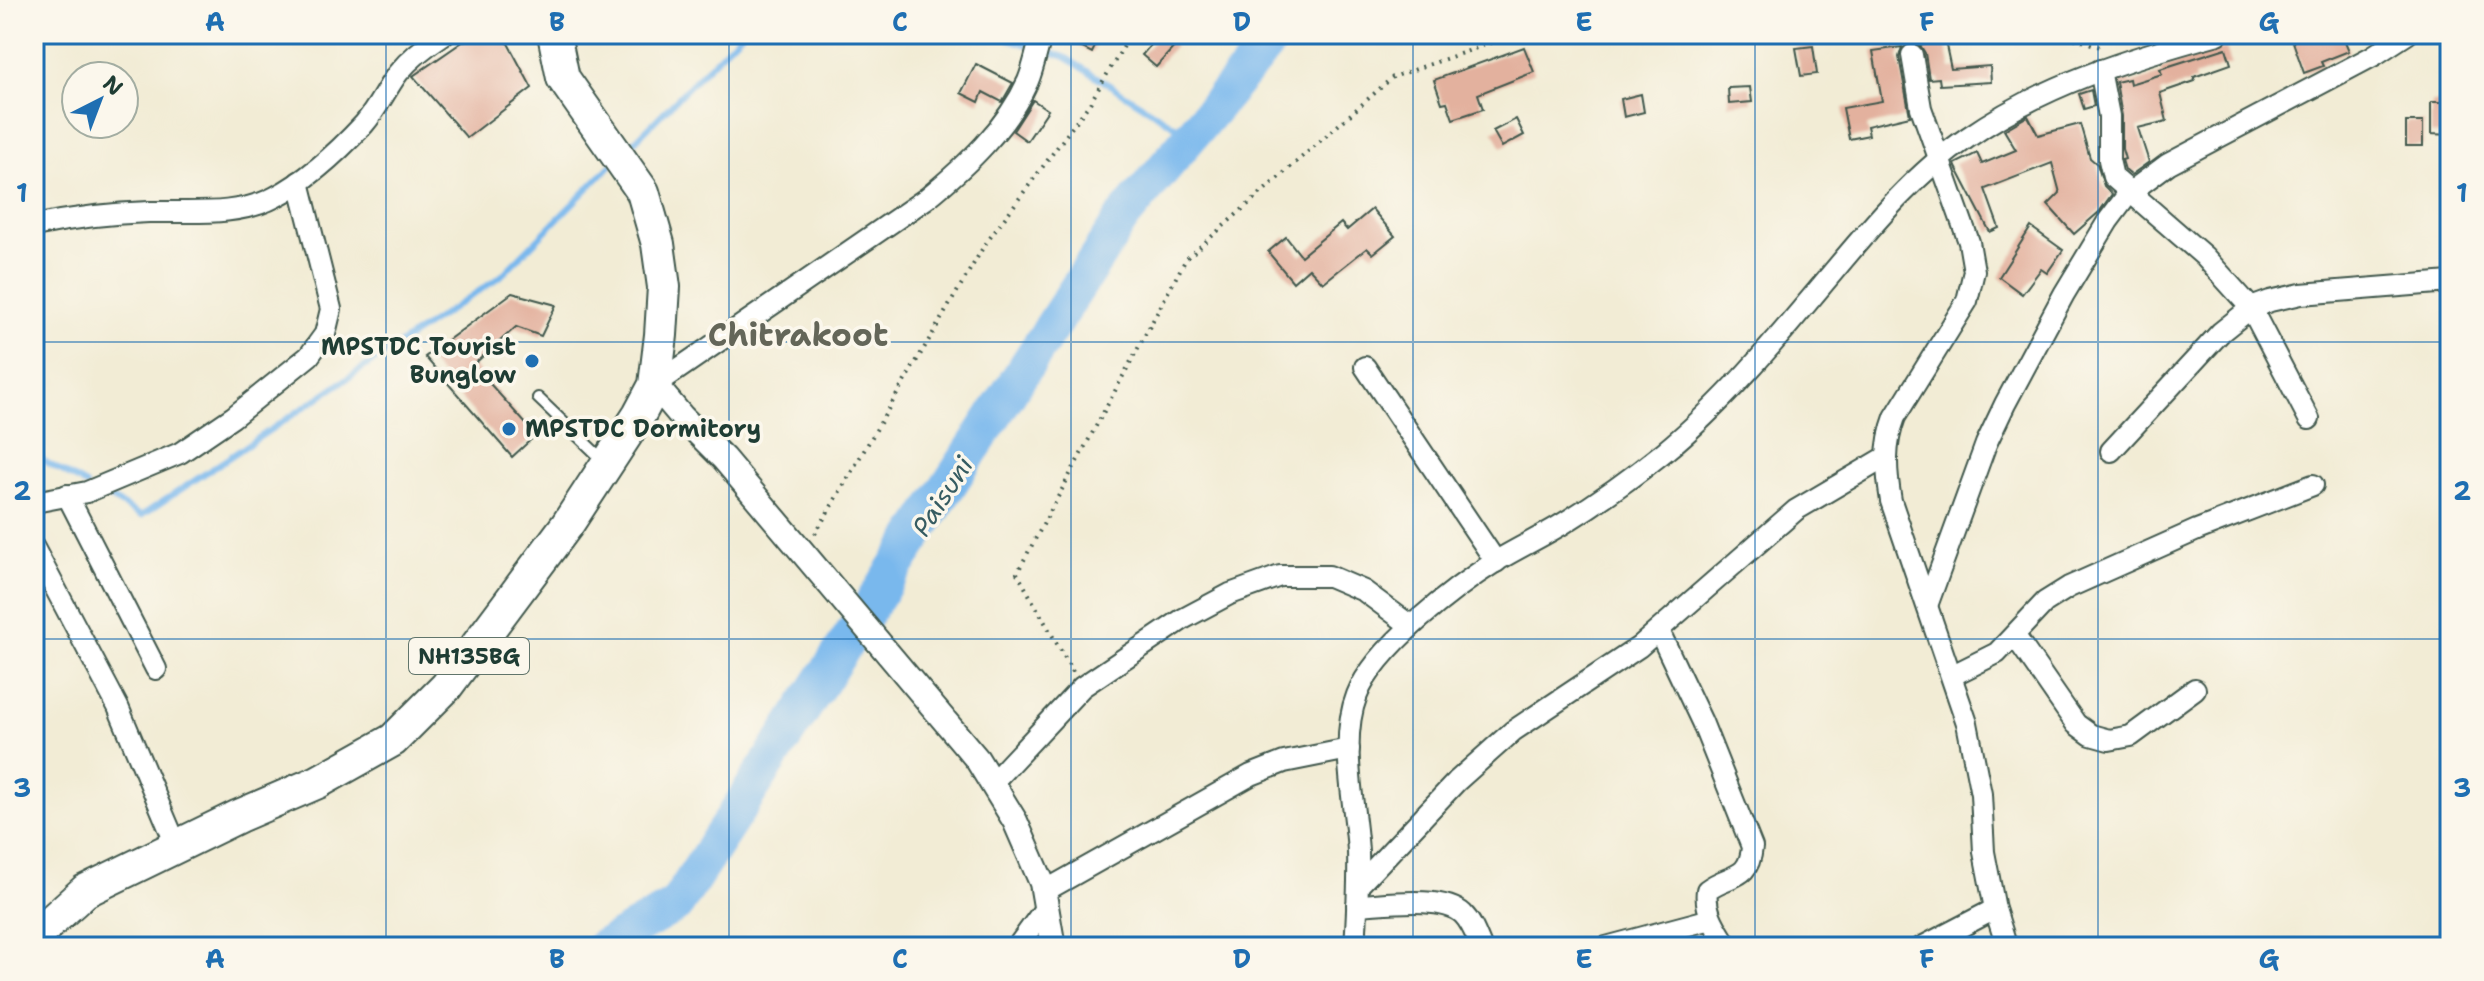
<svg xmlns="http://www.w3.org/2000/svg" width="2484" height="981" viewBox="0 0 2484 981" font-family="'Shantell Sans',sans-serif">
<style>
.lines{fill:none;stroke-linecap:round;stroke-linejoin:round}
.stream{stroke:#79b8ed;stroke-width:6}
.river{stroke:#79b8ed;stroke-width:36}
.building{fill:#e3b19e}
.service-casing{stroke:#3f574c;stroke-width:14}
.minor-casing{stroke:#3f574c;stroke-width:24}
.tertiary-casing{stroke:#3f574c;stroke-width:28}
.trunk-casing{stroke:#3f574c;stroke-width:36}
.path{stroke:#3f574c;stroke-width:4;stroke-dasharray:2 6;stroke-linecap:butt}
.service{stroke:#fff;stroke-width:10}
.minor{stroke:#fff;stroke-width:20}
.tertiary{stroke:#fff;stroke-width:24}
.trunk{stroke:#fff;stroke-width:32}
.grid{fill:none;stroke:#1f6fb2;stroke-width:2;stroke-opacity:0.55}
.poi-dot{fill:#1f6fb2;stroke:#fbf7ec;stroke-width:3}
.labels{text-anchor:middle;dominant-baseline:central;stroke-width:7;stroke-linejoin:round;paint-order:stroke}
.shield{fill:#fbf7ec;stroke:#61756b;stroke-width:2}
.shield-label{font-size:22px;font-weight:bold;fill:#1f3d34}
.poi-label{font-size:24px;font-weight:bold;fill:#1f3d34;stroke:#fbf7ec;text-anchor:end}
.water-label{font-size:26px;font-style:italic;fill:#365c62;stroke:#fbf7ec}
.district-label{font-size:32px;font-weight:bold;fill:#646659;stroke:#fbf7ec}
.neatline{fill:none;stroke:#1f6fb2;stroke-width:3}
.grid-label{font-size:26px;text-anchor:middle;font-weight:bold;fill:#1f6fb2}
</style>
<rect width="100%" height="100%" fill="#fbf7ec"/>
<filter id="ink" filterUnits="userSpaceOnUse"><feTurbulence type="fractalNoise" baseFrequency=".0125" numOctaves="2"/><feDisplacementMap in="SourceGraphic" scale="16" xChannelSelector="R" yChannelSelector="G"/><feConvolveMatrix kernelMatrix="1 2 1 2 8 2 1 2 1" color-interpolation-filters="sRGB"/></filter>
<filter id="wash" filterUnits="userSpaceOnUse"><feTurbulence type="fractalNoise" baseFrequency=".006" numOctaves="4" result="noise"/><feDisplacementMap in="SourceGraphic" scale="32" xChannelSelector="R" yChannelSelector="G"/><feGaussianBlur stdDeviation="1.8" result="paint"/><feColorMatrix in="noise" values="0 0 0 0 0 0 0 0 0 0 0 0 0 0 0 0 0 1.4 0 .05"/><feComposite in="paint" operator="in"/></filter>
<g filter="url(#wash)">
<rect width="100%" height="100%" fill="#f2ecd5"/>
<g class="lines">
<g class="stream">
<polyline points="993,34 1065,57 1191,136"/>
<polyline points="625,151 741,34"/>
<polyline points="34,455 86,485"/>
<polyline points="100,492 141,516 500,277 611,165"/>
</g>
<polyline class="river" points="603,947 676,905 1123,217 1276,34"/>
</g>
<g id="blocks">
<g class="building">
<polygon points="474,34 503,34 532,88 467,138 413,76"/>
<polygon points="1055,34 1101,34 1092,53"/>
<polygon points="1160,34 1175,46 1156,67 1142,55"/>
<polygon points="2308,34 2342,34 2349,51 2321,62 2323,66 2304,73 2292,39"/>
<polygon points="1945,41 1951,69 1990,66 1991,82 1940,85 1939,78 1929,79 1925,53 1920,45"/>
<polygon points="1813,46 1817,74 1801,76 1796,48"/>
<polygon points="1524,47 1534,72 1478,94 1483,109 1453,119 1447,102 1442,103 1434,80"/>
<polygon points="1902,47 1899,57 1910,116 1867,126 1869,135 1849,139 1843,108 1882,101 1873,51"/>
<polygon points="2226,48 2231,64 2194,77 2195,81 2160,93 2167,121 2138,128 2149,162 2131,175 2125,170 2122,160 2125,159 2122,149 2122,116 2116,82 2129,79 2130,84 2162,74 2160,69"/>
<polygon points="976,64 1013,83 1002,102 983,92 979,102 961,93"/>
<polygon points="1750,87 1752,102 1729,104 1728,88"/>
<polygon points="2091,90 2094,106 2084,109 2079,94"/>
<polygon points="1641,94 1644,112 1624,117 1621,99"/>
<polygon points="1033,100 1048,110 1027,141 1013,131"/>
<polygon points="2431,102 2450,102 2450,135 2431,134"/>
<polygon points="2028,116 2038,135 2080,124 2090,158 2097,164 2104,186 2112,194 2099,212 2074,234 2048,205 2060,193 2052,163 1985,189 1999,228 1990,232 1956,167 1955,164 1977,153 1982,164 2016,150 2004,130"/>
<polygon points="1516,119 1524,135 1502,147 1493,131"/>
<rect x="2406" y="122" width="17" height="24"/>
<polygon points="1372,209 1395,236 1373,254 1367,248 1323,283 1309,268 1293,282 1268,252 1286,237 1301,256 1341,223 1347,230"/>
<polygon points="2031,227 2063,250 2047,273 2041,269 2022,294 1999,277"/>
<polygon points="512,293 556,305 541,336 516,327 473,365 536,435 512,457 425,357"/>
</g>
</g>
</g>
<g filter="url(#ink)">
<use href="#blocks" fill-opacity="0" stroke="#3f574c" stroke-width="2"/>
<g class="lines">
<g class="service-casing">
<polyline id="service" points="538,398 603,460"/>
</g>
<g class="minor-casing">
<g id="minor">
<path d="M1912 55 1921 108 1969 242 1974 271 1967 301 1895 417C1884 446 1886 471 1891 501L1967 723 1981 794 1984 852 1995 909 2007 947"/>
<polyline points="2100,70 2109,116 2109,160 2113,177 2204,256 2251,308 2309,419"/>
<path d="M34 226C72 218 110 213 149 212 189 211 238 217 275 197 308 180 339 151 364 124 378 108 386 89 398 73 411 57 427 45 444 34"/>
<polyline points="1365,367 1496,562"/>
<path d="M655 385 927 198C966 166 1007 128 1028 81 1034 67 1037 49 1042 34"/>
<polyline points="2111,451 2221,332 2251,308 2270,301 2301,294 2450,282"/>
<polyline points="67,495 156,669"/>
<polyline points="34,505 40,501 87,492 180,453 233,417 309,356 325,334 331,309 299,182"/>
<polyline points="34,548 118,707 177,847"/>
<polyline points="1928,603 1986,444 2005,404 2064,294 2108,221 2129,193 2168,164 2373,56 2407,34"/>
<path d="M1659 631 1702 722 1752 847C1749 882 1729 873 1707 890 1704 912 1717 929 1728 947"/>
<polyline points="2015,636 2076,724 2091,735 2109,740 2131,736 2195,689"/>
<polyline points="1953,675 1997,653 2045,602 2069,587 2197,530 2313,485"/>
<polyline points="993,782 1082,687 1183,619 1230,594 1280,576 1329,576 1364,591 1411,626"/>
<polyline points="1358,886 1457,781 1513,731 1639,647 1796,510 1886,457"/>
<polyline points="1043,892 1251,775 1284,762 1349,749"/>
<path d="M1357 905C1384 904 1443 895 1463 914 1472 923 1476 935 1481 947"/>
<polyline points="1017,947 1046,907"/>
<path d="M1355 947C1357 915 1359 883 1358 851 1355 804 1339 740 1357 695 1375 648 1455 587 1498 560 1520 547 1543 536 1564 523 1598 502 1633 477 1664 452 1725 402 1777 339 1828 278 1870 228 1913 175 1967 138 2043 85 2130 58 2218 34"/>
<polyline points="1606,947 1711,919"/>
<polyline points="1922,947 1995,909"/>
</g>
</g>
<g class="tertiary-casing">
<polyline id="tertiary" points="655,385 682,417 724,459 977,759 1015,821 1042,883 1053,947"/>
</g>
<g class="trunk-casing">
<polyline id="trunk" points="34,937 85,891 239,816 318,782 393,740 446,687 567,525 639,415 655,385 661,335 664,287 658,244 643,192 563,78 554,34"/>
</g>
<g class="path">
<polyline points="2043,34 2074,38 2103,48"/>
<polyline points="815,534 984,246 1090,103 1131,34"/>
<polyline points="1073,672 1017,573 1186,259 1393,77 1517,34"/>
</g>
<use href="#service" class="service"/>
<use href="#minor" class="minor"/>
<use href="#tertiary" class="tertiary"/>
<use href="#trunk" class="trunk"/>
</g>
</g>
<path class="grid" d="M386 34V947M729 34V947M1071 34V947M1413 34V947M1755 34V947M2098 34V947M34 342H2450M34 639H2450"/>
<g class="poi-dot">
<circle cx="532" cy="361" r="8"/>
<circle cx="509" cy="429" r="8"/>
</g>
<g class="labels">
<rect class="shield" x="409" y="638" width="120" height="36" rx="6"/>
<g class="shield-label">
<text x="469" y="656">NH135BG</text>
</g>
<g class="poi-label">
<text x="516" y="347">MPSTDC Tourist<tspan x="516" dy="28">Bunglow</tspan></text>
<text x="525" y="429" text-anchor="start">MPSTDC Dormitory</text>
</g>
<g class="water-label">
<text transform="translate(942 496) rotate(-57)">Paisuni</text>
</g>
<g class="district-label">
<text x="798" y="334">Chitrakoot</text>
</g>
</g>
<rect width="2484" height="981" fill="none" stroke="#fbf7ec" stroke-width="88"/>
<g transform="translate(100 100) rotate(42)"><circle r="38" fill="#fbf7ec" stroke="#a3ada2" stroke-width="2"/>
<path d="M0-6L14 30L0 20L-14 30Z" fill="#1f6fb2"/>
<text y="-12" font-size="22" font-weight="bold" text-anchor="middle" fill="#1f3d34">N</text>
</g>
<rect x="44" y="44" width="2396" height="893" class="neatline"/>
<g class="grid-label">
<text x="215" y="31">A</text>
<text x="557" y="31">B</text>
<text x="900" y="31">C</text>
<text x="1242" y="31">D</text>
<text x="1584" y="31">E</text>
<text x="1927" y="31">F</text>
<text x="2269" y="31">G</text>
<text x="22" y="202">1</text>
<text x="2462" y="202">1</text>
<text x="22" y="500">2</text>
<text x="2462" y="500">2</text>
<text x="22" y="797">3</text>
<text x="2462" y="797">3</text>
<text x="215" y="968">A</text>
<text x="557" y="968">B</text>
<text x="900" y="968">C</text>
<text x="1242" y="968">D</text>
<text x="1584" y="968">E</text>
<text x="1927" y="968">F</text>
<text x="2269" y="968">G</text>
</g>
</svg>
